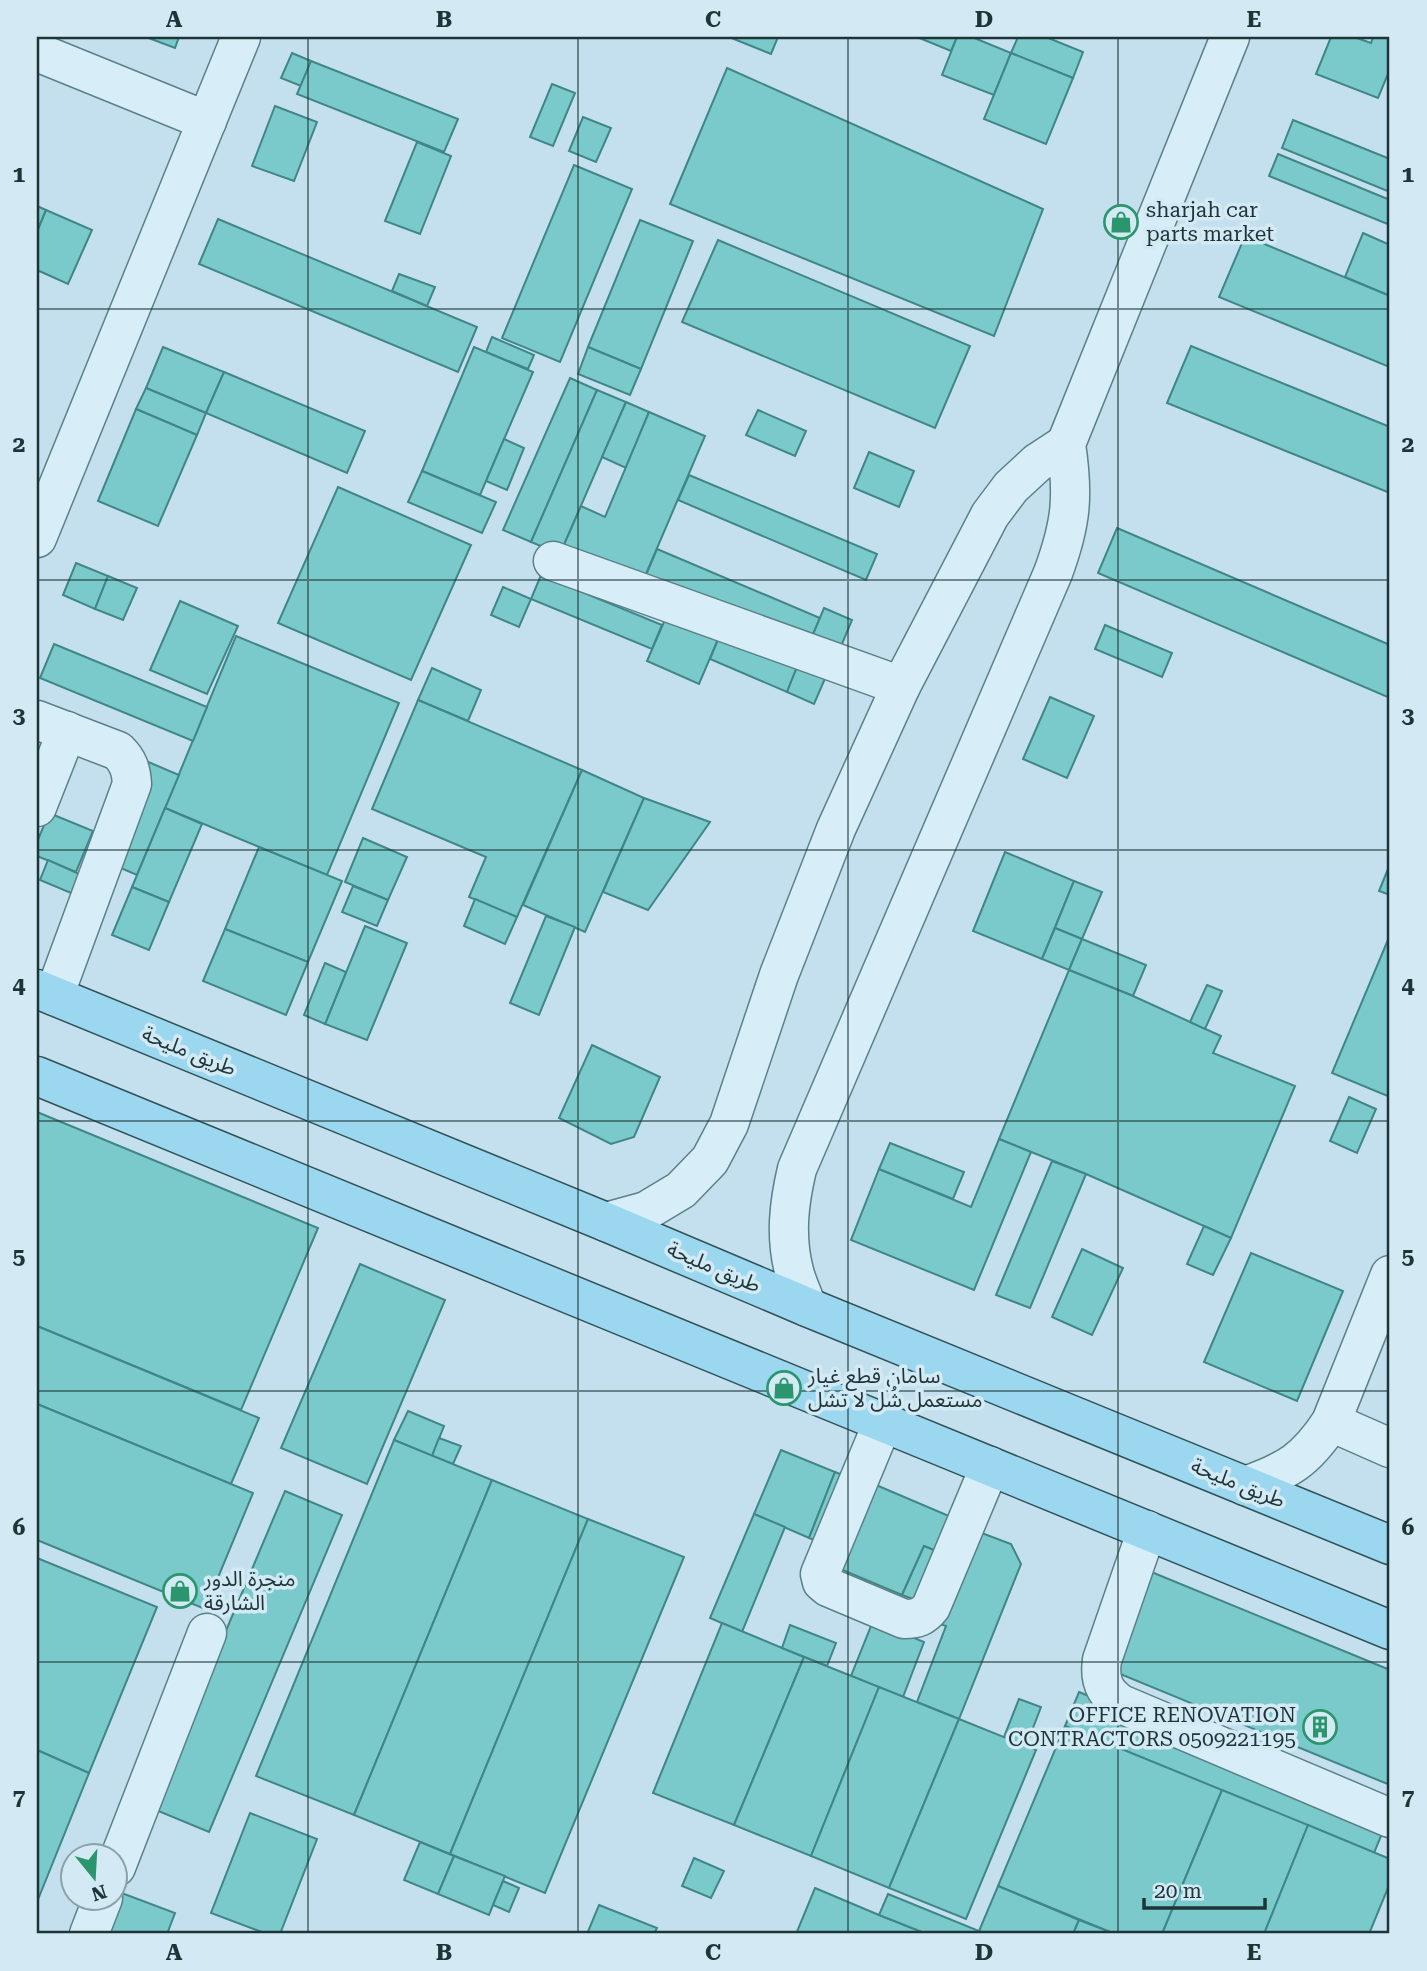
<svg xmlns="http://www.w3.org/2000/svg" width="1427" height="1971" viewBox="0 0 1427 1971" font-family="'Roboto Serif','Noto Sans Arabic',serif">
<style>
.building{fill:#7ac9cb;stroke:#418687;stroke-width:2}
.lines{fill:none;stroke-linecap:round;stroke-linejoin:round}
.minor-casing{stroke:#5b8188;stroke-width:41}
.major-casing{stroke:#2f5256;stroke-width:41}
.minor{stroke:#d7eef8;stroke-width:38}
.major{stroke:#9cd7f0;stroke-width:38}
.grid{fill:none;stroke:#1e3538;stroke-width:2;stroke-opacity:0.55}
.labels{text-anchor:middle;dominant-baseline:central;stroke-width:7;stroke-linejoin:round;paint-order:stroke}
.poi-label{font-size:21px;fill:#1e3538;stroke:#d3eaf5;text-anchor:start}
.street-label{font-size:21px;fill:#1e3538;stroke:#d3eaf5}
.neatline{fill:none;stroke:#1e3538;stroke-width:2.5}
.grid-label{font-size:23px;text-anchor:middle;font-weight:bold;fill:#1e3538}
</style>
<rect width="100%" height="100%" fill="#c4e0ee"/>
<g class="building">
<polygon points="146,37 179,37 175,48"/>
<polygon points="729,37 778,37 771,54"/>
<polygon points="917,37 957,37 951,51"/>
<polygon points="957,37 972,37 1011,53 994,95 942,75"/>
<polygon points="1018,37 1046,37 1083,52 1073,78 1011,53"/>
<polygon points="1331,37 1354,37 1371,43 1373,37 1390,37 1390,69 1378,98 1316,74"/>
<polygon points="292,53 311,61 301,86 281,78"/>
<polygon points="1011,53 1073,78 1046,144 984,119"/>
<polygon points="311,61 458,119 444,152 297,94"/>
<polygon points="727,68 1043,209 994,336 670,204"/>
<polygon points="552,84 575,93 553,146 530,137"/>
<polygon points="275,106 317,122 294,181 252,166"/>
<polygon points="583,117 611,128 596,162 569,151"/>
<polygon points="1293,120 1390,159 1390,192 1282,148"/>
<polygon points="417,142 451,156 420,234 385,221"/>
<polygon points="1278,154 1390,200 1390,225 1269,176"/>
<polygon points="574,165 632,189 560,362 502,338"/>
<polygon points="37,206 46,210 37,232"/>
<polygon points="46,210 92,230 68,284 37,270 37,232"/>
<polygon points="218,219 477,327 458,372 199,264"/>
<polygon points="640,220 693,241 641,369 588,347"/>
<polygon points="1363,233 1390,245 1390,296 1345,277"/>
<polygon points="1245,236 1390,296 1390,359 1387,366 1219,297"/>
<polygon points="718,240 970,346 935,428 682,322"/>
<polygon points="399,274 435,287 427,306 392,291"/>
<polygon points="492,337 534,355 528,369 486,352"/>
<polygon points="1191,346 1390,427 1390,493 1167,403"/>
<polygon points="163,347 224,372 206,413 146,388"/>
<polygon points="474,347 533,372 480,495 422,471"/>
<polygon points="588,347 641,369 630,395 578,374"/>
<polygon points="224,372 365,431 347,473 206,413"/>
<polygon points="570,378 597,390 531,542 503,530"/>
<polygon points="146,388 206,413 197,435 136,409"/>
<polygon points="597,390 626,402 560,554 531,542"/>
<polygon points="626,402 649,412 626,468 602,457"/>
<polygon points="136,409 197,435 158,526 98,501"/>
<polygon points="758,410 806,431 795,456 746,435"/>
<polygon points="649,412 705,436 640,588 560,554 581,506 605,517"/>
<polygon points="504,439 524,448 507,490 486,481"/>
<polygon points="869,452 914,471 899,507 854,488"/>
<polygon points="422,471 496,502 482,533 408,502"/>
<polygon points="689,475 877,554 866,580 678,500"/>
<polygon points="338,487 471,545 411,680 278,623"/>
<polygon points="1117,528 1390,645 1390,698 1098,573"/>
<polygon points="657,549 820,618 809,644 646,575"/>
<polygon points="76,563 108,576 95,609 63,595"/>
<polygon points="541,575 662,625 652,649 531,599"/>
<polygon points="108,576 137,588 123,620 95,609"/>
<polygon points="503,587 531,599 519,627 491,615"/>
<polygon points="180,601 238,626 207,694 150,670"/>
<polygon points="670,608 722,630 699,684 647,661"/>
<polygon points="824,608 852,620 837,656 809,644"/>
<polygon points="1105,625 1172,653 1162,677 1095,649"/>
<polygon points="722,630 799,662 787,692 710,659"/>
<polygon points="236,636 399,703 327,875 165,808"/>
<polygon points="54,644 207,707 193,741 40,678"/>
<polygon points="799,662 827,674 814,704 787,692"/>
<polygon points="432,668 481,690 468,721 418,700"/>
<polygon points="1050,697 1094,716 1067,778 1023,759"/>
<polygon points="418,700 582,770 517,917 469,897 486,857 372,809"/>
<polygon points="146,761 179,775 137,875 104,861"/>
<polygon points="582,770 644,798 585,932 523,905"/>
<polygon points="644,798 710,822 648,910 603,892"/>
<polygon points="165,808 202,824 169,902 132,887"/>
<polygon points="49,813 93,831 76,872 37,856 37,842"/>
<polygon points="363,838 407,857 388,900 345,882"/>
<polygon points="259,847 342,881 308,962 225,929"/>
<polygon points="1005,852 1074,881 1042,959 973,931"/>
<polygon points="48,860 86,877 78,896 40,880"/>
<polygon points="1390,864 1390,895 1379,891"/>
<polygon points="1074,881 1102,892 1082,939 1055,928"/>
<polygon points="353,886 388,900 377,926 342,912"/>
<polygon points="132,887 169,902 149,950 112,935"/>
<polygon points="475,899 517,917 505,944 464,926"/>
<polygon points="546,916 575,927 539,1015 510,1003"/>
<polygon points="365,926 407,943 367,1040 325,1024"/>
<polygon points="1055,928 1082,939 1069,970 1042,959"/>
<polygon points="225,929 308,962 286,1015 203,981"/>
<polygon points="1390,935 1390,1097 1332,1073"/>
<polygon points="1082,939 1146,965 1133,996 1069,970"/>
<polygon points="325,963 346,972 325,1024 304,1015"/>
<polygon points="1069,970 1133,996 1221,1036 1213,1053 1295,1086 1231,1238 1086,1174 999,1139"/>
<polygon points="1207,985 1222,991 1205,1029 1190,1022"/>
<polygon points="592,1045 660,1077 634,1137 611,1144 559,1118"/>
<polygon points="1349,1097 1376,1109 1357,1153 1330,1141"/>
<polygon points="37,1112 318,1228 241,1410 37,1326"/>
<polygon points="999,1139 1031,1152 974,1290 851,1240 879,1169 971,1207"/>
<polygon points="890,1143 964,1172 953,1199 879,1169"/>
<polygon points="1052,1161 1086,1174 1030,1308 996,1295"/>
<polygon points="1204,1226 1231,1238 1213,1275 1187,1264"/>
<polygon points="1082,1249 1123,1268 1092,1335 1052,1317"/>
<polygon points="1251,1253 1343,1291 1297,1401 1204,1362"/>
<polygon points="360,1264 445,1300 367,1484 281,1448"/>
<polygon points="37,1326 259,1418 231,1484 37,1404"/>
<polygon points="37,1404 253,1493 205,1609 37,1540"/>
<polygon points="408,1411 444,1426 432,1456 394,1440"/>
<polygon points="439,1438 461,1446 453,1464 432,1456"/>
<polygon points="394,1440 492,1480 354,1815 256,1776"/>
<polygon points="781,1450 835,1472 809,1538 754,1514"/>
<polygon points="835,1472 852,1479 827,1545 809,1538"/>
<polygon points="492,1480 588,1519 450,1854 354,1815"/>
<polygon points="869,1482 956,1519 941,1553 924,1546 902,1595 833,1566"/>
<polygon points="285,1491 342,1515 209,1832 151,1808"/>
<polygon points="754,1514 785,1527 742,1632 710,1618"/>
<polygon points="588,1519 684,1557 545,1893 450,1854"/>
<polygon points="971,1529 1011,1544 1021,1564 959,1719 917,1702 946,1626 935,1622"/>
<polygon points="924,1546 941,1553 921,1602 902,1595"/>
<polygon points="37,1558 157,1607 89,1773 37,1750"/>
<polygon points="1149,1571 1390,1670 1390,1785 1108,1669"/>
<polygon points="873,1621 924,1642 903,1697 851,1676"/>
<polygon points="722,1623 804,1657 734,1825 653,1793"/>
<polygon points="790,1625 836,1643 827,1666 782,1648"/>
<polygon points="804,1657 879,1687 811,1856 734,1825"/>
<polygon points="879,1687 959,1719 889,1888 811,1856"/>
<polygon points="1079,1692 1388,1819 1374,1853 1065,1726"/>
<polygon points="1019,1699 1041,1707 1026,1746 1004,1737"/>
<polygon points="959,1719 1036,1750 966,1919 889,1888"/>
<polygon points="1065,1726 1222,1790 1162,1934 1115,1934 998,1886"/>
<polygon points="37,1750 89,1773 37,1902"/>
<polygon points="1222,1790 1308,1825 1264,1934 1162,1934"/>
<polygon points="250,1813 317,1839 280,1934 267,1934 211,1913"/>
<polygon points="1308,1825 1390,1859 1390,1883 1369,1934 1264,1934"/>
<polygon points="420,1842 454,1856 438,1894 404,1880"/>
<polygon points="454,1856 505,1876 489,1915 438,1894"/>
<polygon points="694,1858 724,1871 711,1898 682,1886"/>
<polygon points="503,1881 519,1888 509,1912 493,1905"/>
<polygon points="998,1886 1079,1920 1073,1934 986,1934 979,1931"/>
<polygon points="815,1888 879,1915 927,1934 796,1934"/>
<polygon points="119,1892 175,1913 167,1934 103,1934"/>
<polygon points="888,1894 979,1931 978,1934 927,1934 879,1915"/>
<polygon points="599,1905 657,1928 654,1934 587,1934"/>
<polygon points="1079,1920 1115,1934 1073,1934"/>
</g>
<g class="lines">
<g class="minor-casing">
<g id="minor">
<polyline points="37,52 207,121"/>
<polyline points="37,538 241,37"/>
<polyline points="553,561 901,686"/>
<path d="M37 720 118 751C128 761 131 769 132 784L54 996"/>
<polyline points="37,807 67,731"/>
<polyline points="606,1222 646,1211 681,1190 710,1160 729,1124 779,975 836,829 901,686 990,515 1011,487 1037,463 1066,444"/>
<path d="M807 1307C803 1295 797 1283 794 1271 785 1236 789 1203 797 1169L1053 573C1071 524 1074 497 1066 444L1230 37"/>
<path d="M883 1422 820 1574 822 1582 828 1587 904 1619C917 1619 923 1617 931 1607L990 1466"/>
<polyline points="1331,1422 1390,1448"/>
<path d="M1245 1486C1288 1471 1306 1460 1331 1422L1390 1275"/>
<path d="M1147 1530 1102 1660C1099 1680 1104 1693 1121 1704L1390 1818"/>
<polyline points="116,1867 207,1633"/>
<polyline points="89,1934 103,1898"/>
</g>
</g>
<g class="major-casing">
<g id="major">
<polyline points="37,989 606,1222 807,1307 1390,1545"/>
<polyline points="37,1076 1390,1630"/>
</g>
</g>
<use href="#minor" class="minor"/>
<use href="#major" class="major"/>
</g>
<path class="grid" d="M308 37V1934M578 37V1934M848 37V1934M1118 37V1934M37 309H1390M37 580H1390M37 850H1390M37 1121H1390M37 1391H1390M37 1662H1390"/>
<defs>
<g id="shop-ring" transform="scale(1.75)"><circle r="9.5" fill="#d3eaf5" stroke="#2b966d" stroke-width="1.5"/><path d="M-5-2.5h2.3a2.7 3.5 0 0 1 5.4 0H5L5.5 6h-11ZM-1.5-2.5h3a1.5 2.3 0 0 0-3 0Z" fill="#2b966d"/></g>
<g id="building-ring" transform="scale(1.75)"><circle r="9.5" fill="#d3eaf5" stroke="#2b966d" stroke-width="1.5"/><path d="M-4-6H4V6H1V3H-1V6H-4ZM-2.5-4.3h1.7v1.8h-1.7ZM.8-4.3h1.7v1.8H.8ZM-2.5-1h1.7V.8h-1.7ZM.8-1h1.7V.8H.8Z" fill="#2b966d"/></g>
</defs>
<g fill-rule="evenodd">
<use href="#shop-ring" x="1121" y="222"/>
<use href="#shop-ring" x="784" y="1388"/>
<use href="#shop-ring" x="180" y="1591"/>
<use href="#building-ring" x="1320" y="1727"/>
</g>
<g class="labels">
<g class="poi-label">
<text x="1146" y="210">sharjah car<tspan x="1146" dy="24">parts market</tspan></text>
<text x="808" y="1376">سامان قطع غيار<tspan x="808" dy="24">مستعمل شُل لا تشل</tspan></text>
<text x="204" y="1579">منجرة الدور<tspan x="204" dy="24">الشارقة</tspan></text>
<text x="1296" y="1715" text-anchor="end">OFFICE RENOVATION<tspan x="1296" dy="24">CONTRACTORS 0509221195</tspan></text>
</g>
<g class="street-label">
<text transform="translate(189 1051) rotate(22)">طريق مليحة</text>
<text transform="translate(714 1267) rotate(23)">طريق مليحة</text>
<text transform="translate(1238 1483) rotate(22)">طريق مليحة</text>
</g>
</g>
<rect width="1427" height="1971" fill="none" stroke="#d3eaf5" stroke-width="77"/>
<g transform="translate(94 1877) rotate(162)"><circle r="33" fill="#d3eaf5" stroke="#8ba2a9" stroke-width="2"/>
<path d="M0-5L12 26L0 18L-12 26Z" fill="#2b966d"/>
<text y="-10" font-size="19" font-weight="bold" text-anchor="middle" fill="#1e3538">N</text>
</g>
<path d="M1144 1898v10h121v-10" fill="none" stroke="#1e3538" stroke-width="3.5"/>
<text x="1154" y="1898" font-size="21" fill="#1e3538" stroke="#d3eaf5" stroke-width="5" paint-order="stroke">20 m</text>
<rect x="38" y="38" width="1350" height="1894" class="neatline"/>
<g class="grid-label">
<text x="174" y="27">A</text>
<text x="444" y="27">B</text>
<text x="713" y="27">C</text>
<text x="984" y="27">D</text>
<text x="1254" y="27">E</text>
<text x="19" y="182">1</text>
<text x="1408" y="182">1</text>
<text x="19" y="452">2</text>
<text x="1408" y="452">2</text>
<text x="19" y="723">3</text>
<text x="1408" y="723">3</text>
<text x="19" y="993">4</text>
<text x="1408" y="993">4</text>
<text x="19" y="1264">5</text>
<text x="1408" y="1264">5</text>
<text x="19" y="1535">6</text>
<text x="1408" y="1535">6</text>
<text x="19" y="1805">7</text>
<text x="1408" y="1805">7</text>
<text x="174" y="1960">A</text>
<text x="444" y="1960">B</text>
<text x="713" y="1960">C</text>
<text x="984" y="1960">D</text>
<text x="1254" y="1960">E</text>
</g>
</svg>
